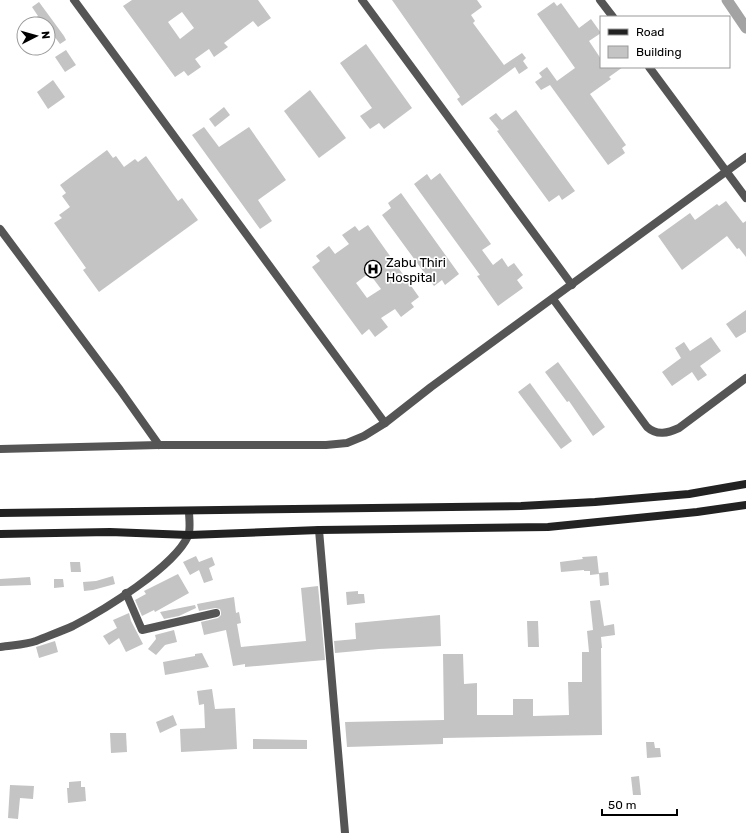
<svg xmlns="http://www.w3.org/2000/svg" width="746" height="833" viewBox="0 0 746 833" font-family="Rubik,sans-serif">
<style>
.lines{fill:none;stroke-linecap:round;stroke-linejoin:round}
.canal{stroke:#a3a3a3;stroke-width:11}
.building{fill:#c4c4c4;fill-rule:evenodd}
.minor{stroke:#555;stroke-width:8}
.secondary{stroke:#222;stroke-width:8}
.labels{text-anchor:middle;dominant-baseline:central;stroke-width:3.5;stroke-linejoin:round;paint-order:stroke}
.poi-label{font-size:13px;fill:#000;stroke:#fff;text-anchor:start}
</style>
<rect width="100%" height="100%" fill="#fff"/>
<g class="lines">
<polyline class="canal" points="727,0 746,28"/>
</g>
<g class="building">
<path d="M132 0H258L271 18 258 27 253 21 224 43 228 47 214 57 209 49 195 59 201 67 188 76 184 71 175 77 123 6ZM182 12 194 28 180 39 168 22Z"/>
<polygon points="392,0 477,0 482,7 471,15 475,21 473,23 504,65 522,53 526,58 523,61 528,68 519,74 515,67 462,106 457,99 460,97"/>
<polygon points="39,2 64,36 66,40 60,44 48,28 48,24 27,24 38,16 32,7"/>
<polygon points="554,2 557,6 561,3 579,28 591,19 601,33 589,41 601,59 601,67 623,67 609,77 611,79 590,94 626,145 622,148 625,153 608,165 550,85 541,90 535,82 542,77 539,73 547,67 557,81 575,68 537,14"/>
<polygon points="366,44 412,108 384,129 379,123 370,129 360,116 372,108 340,63"/>
<polygon points="66,50 76,65 65,72 55,57"/>
<polygon points="53,80 65,97 48,109 37,92"/>
<polygon points="310,90 346,138 319,158 284,111"/>
<polygon points="224,107 230,115 215,127 209,119"/>
<polygon points="516,110 575,191 562,200 559,195 549,202 497,131 499,130 489,118 496,113 502,120"/>
<polygon points="204,127 219,147 249,127 286,180 258,200 272,221 260,229 192,135"/>
<polygon points="107,150 113,158 116,156 124,167 135,159 138,162 146,156 178,201 182,198 198,220 99,292 83,270 86,268 54,223 62,218 59,215 70,207 62,196 66,193 60,185"/>
<polygon points="440,173 491,244 482,250 493,265 502,258 508,267 514,263 523,275 517,280 523,288 498,306 477,276 480,275 414,184 427,174 431,180"/>
<polygon points="401,193 459,274 445,285 442,280 434,286 382,215 391,208 388,203"/>
<polygon points="726,201 743,223 746,221 746,257 739,248 737,249 727,236 682,270 658,236 690,213 695,220 717,204 719,206"/>
<path d="M368 225 419 297 411 303 414 307 401 317 395 309 381 318 388 327 375 337 369 329 362 335 312 267 320 261 316 256 329 246 335 254 349 244 342 235 355 226 359 231ZM369 273 381 289 367 298 356 283Z"/>
<polygon points="746,310 746,332 736,338 726,324"/>
<polygon points="711,337 721,351 700,366 707,375 698,381 692,372 672,386 662,372 681,358 675,348 684,342 690,351"/>
<polygon points="558,362 605,427 593,436 569,401 567,402 545,372"/>
<polygon points="530,383 572,441 561,449 518,392"/>
<polygon points="196,556 199,562 212,557 215,565 209,568 213,580 204,583 199,570 190,575 183,562"/>
<polygon points="597,556 599,574 590,575 590,571 584,571 584,570 561,572 560,562 583,559 582,557"/>
<polygon points="70,562 80,562 81,572 71,572"/>
<polygon points="608,572 609,585 600,586 599,573"/>
<polygon points="178,574 189,593 155,612 154,610 142,616 135,600 146,594 144,591"/>
<polygon points="113,576 115,584 93,590 84,591 83,582 96,581"/>
<polygon points="30,577 31,585 0,586 0,579"/>
<polygon points="54,579 63,579 64,587 54,588"/>
<polygon points="318,586 325,660 245,667 245,664 233,666 226,630 204,635 201,622 218,618 221,615 221,612 220,609 215,608 199,611 197,604 234,597 236,613 239,612 241,623 237,624 241,647 306,641 301,588"/>
<polygon points="358,591 358,594 364,594 365,603 347,605 346,592"/>
<polygon points="600,600 604,626 614,624 615,635 601,637 602,648 601,648 602,735 443,738 443,744 347,747 345,722 444,720 443,654 463,654 464,684 477,683 477,715 513,715 513,699 533,699 533,716 569,715 568,682 582,682 582,652 589,652 587,631 593,630 590,601"/>
<polygon points="195,605 196,608 179,616 164,619 160,612"/>
<polygon points="129,613 131,621 143,644 126,652 119,638 109,645 103,636 117,628 113,620"/>
<polygon points="440,615 441,646 379,649 335,653 334,641 356,639 355,623"/>
<polygon points="527,621 538,621 539,647 528,647"/>
<polygon points="174,630 177,642 165,645 156,655 148,649 156,639 155,635"/>
<polygon points="55,641 58,652 39,658 36,647"/>
<polygon points="202,653 209,667 165,675 163,662 195,656 195,654"/>
<polygon points="212,689 215,709 235,708 237,749 181,752 180,729 205,728 204,704 199,705 197,691"/>
<polygon points="173,715 177,725 160,733 156,722"/>
<polygon points="110,733 126,733 127,752 111,753"/>
<polygon points="253,739 307,740 307,749 253,749"/>
<polygon points="646,742 654,742 655,748 660,748 661,757 647,758"/>
<polygon points="639,776 641,795 633,795 631,777"/>
<polygon points="81,781 81,787 85,787 86,801 68,803 67,788 69,788 69,782"/>
<polygon points="10,785 34,786 33,799 20,798 18,819 8,818"/>
</g>
<g class="lines">
<g class="minor">
<polyline points="74,0 385,423"/>
<polyline points="362,0 572,285"/>
<polyline points="600,0 613,17"/>
<polyline points="649,67 746,198"/>
<polyline points="0,229 120,390 159,445"/>
<path d="M553 299 647 427C657 436 668 433 679 428L746 378"/>
<polyline points="0,449 159,445 326,445 347,443 364,436 385,423 431,387 746,157"/>
<polyline points="319,530 345,833"/>
<polyline points="126,593 142,630 216,613"/>
<path d="M0 647C12 645 25 645 36 641 48 636 62 631 73 626 104 610 174 567 188 536 191 530 189 518 189 511"/>
</g>
<g class="secondary">
<polyline points="0,513 521,506 595,502 689,494 746,484"/>
<polyline points="0,534 110,532 189,535 319,530 548,527 697,512 746,505"/>
</g>
</g>
<defs>
<g id="hospital-ring" transform="scale(0.9)"><circle r="9.5" fill="#fff" stroke="#000" stroke-width="1.5"/><path d="M-5-5h3v3.5h4V-5h3V5h-3V1.5h-4V5h-3Z" fill="#000"/></g>
</defs>
<g fill-rule="evenodd">
<use href="#hospital-ring" x="373" y="269"/>
</g>
<g class="labels">
<g class="poi-label">
<text x="386" y="262">Zabu Thiri<tspan x="386" dy="15">Hospital</tspan></text>
</g>
</g>
<rect x="600" y="16" width="130" height="52" fill="#ffffff" stroke="#999999"/>
<rect x="608" y="29" width="20" height="6" fill="#222222" stroke="#999999"/>
<text x="636" y="36" font-size="12" fill="#000000">Road</text>
<rect x="608" y="46" width="20" height="12" fill="#c4c4c4" stroke="#999999"/>
<text x="636" y="56" font-size="12" fill="#000000">Building</text>
<g transform="translate(36 36) rotate(84)"><circle r="19" fill="#ffffff" stroke="#999999"/>
<path d="M0-3L7 15L0 10L-7 15Z" fill="#000000"/>
<text y="-6" font-size="11" font-weight="bold" text-anchor="middle" fill="#000000">N</text>
</g>
<path d="M602 809v6h75v-6" fill="none" stroke="#000000" stroke-width="2"/>
<text x="608" y="809" font-size="12" fill="#000000" stroke="#ffffff" stroke-width="3" paint-order="stroke">50 m</text>
</svg>
